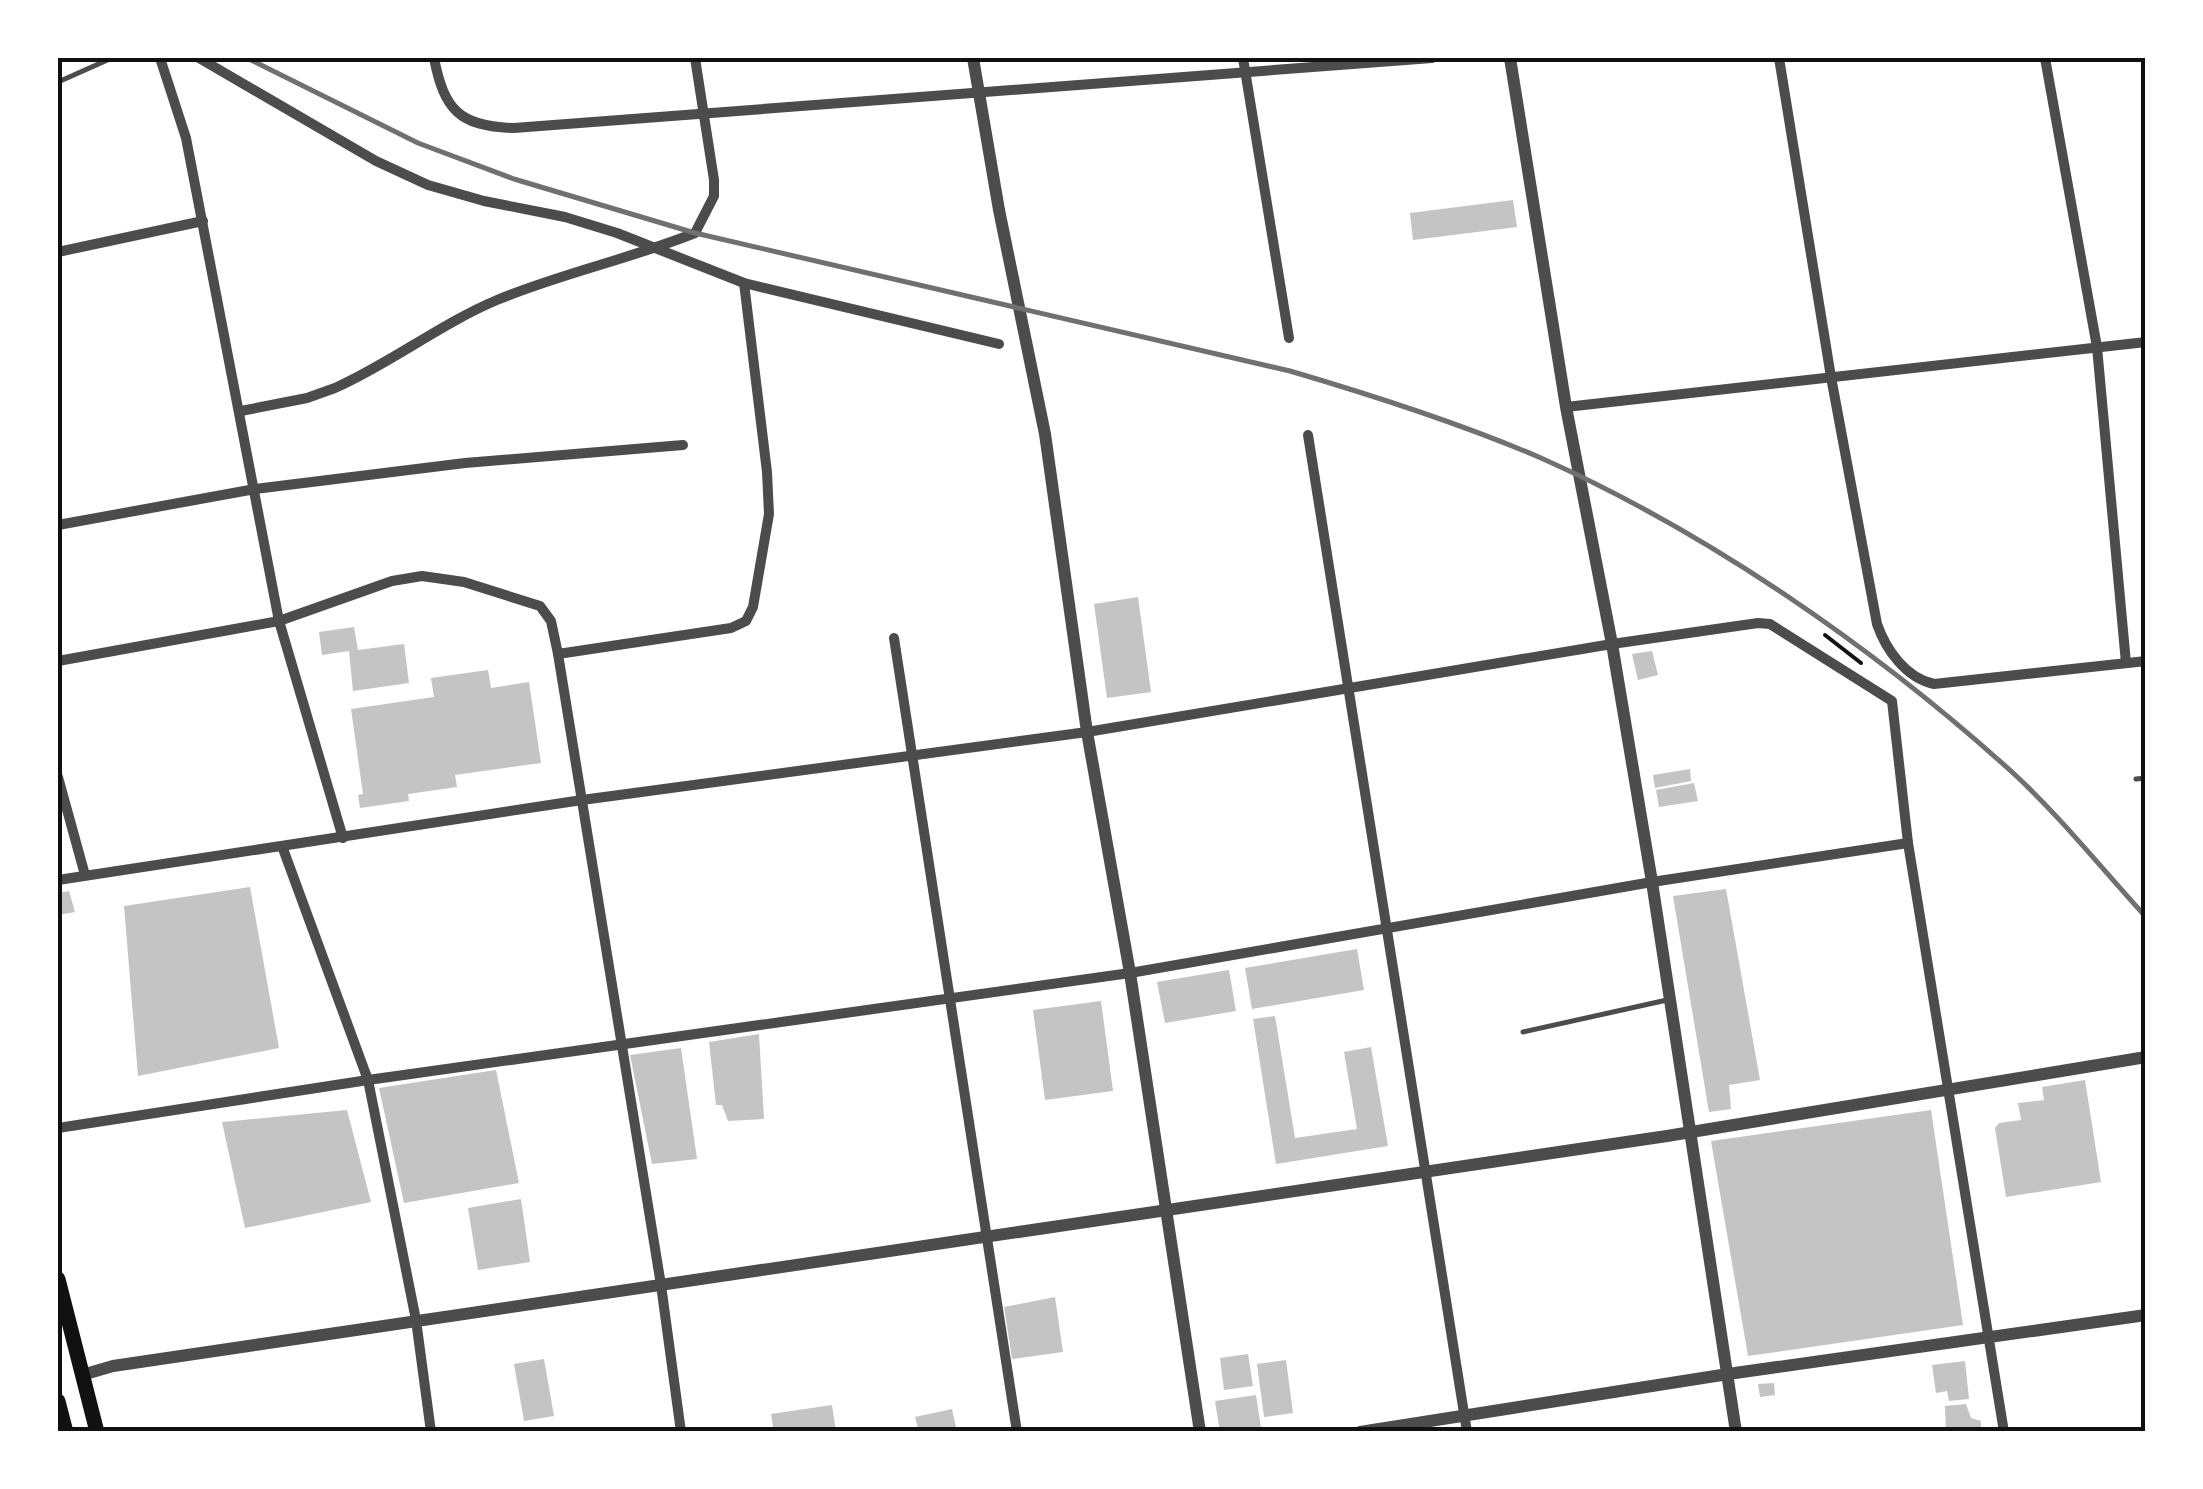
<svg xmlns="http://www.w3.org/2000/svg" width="2203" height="1489" viewBox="0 0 2203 1489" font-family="Manrope,sans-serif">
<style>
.building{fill:#c4c4c4}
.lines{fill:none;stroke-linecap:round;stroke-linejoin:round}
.path{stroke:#111;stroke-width:4}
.service{stroke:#4c4c4c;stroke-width:5}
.minor{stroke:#4c4c4c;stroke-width:10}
.tertiary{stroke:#4c4c4c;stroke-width:12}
.primary{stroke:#111;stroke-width:15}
.rail{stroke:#707070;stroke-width:5}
.neatline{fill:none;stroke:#111;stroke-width:4}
</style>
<rect width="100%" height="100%" fill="#fff"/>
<g class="building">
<polygon points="1513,200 1517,227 1413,240 1410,213"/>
<polygon points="1138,597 1151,692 1107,698 1094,604"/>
<polygon points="354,627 358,650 404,644 409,683 353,691 349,651 322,655 319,632"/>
<polygon points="1652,651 1658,675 1638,680 1632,654"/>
<polygon points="488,670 491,688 529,682 541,763 455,775 457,787 408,794 409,801 360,808 358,795 363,794 351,709 434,697 431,678"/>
<polygon points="1690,769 1691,781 1655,788 1653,775"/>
<polygon points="1694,783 1698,801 1659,807 1656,790"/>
<polygon points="250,887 279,1048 138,1076 124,906"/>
<polygon points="1726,889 1760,1080 1729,1085 1731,1109 1709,1112 1673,896"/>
<polygon points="69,891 75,912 58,915 58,893"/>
<polygon points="1357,949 1364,990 1252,1009 1245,968"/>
<polygon points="1229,970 1236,1011 1165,1023 1157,982"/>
<polygon points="1101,1001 1113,1091 1045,1100 1033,1010"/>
<polygon points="1275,1016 1295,1138 1357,1129 1344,1052 1371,1047 1388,1146 1276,1164 1253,1019"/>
<polygon points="759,1034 764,1119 728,1121 722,1105 716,1105 709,1042"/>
<polygon points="681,1048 697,1159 652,1164 630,1055"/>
<polygon points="496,1070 519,1183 404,1203 379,1088"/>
<polygon points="2085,1080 2101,1182 2006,1197 1995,1128 1999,1123 2021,1120 2018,1103 2044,1100 2042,1087"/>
<polygon points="347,1110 371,1202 245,1228 222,1122"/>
<polygon points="1931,1110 1963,1325 1748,1356 1711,1141"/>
<polygon points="521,1199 530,1262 478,1270 468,1208"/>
<polygon points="1055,1297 1063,1352 1012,1359 1004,1307"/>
<polygon points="1248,1354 1253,1386 1224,1390 1220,1358"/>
<polygon points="544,1359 554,1416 524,1421 514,1364"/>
<polygon points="1286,1360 1293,1413 1264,1417 1257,1364"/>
<polygon points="1965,1361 1969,1399 1949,1401 1947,1391 1936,1393 1932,1365"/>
<polygon points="1774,1383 1775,1395 1760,1397 1758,1384"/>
<polygon points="1256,1395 1261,1428 1220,1432 1215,1401"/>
<polygon points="1966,1404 1971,1418 1981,1421 1981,1430 1946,1432 1945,1406"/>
<polygon points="832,1405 836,1432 774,1432 771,1414"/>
<polygon points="952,1409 957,1432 919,1432 915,1417"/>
</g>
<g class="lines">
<polyline class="path" points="1825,635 1861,663"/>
<g class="service">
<polyline points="58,82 112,58"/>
<polyline points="2136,779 2146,778"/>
<polyline points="1523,1032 1667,1000"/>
</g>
<g class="minor">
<polyline points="160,58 186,138 279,621 343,838"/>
<polyline points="199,58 376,161 428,185 484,201 565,217 617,233 744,283 999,344"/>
<path d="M434 58C444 109 459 127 514 128L1432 58"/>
<polyline points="1243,58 1289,338"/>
<path d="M1779 58 1831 377 1877 624C1886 650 1906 678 1934 684L2146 661"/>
<polyline points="2045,58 2097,347 2126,663"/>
<polyline points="58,252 203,221"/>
<polyline points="1566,407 2146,342"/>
<path d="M241 411 307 398 335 388C391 363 440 324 497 300 562 273 630 259 695 233L714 196V180L695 58"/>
<path d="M1308 435C1360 767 1416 1099 1467 1432"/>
<polyline points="58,525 255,489 465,463 683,445"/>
<polyline points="894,638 1017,1432"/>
<polyline points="558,654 731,628 746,621 753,607 769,514 767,472 744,283"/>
<polyline points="58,661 279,621 392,581 422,576 464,582 540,606 551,621 558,654 661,1285 681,1432"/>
<polyline points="58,777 85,875"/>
<polyline points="282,846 368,1080 416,1320 431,1432"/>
<polyline points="58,880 582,800 1087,732 1612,644 1758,623 1770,624 1892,701 1908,843 2004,1432"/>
<polyline points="58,1128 368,1080 1130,973 1652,882 1908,843"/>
</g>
<g class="tertiary">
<polyline points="973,58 999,210 1045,434 1087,732 1130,973 1200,1432"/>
<polyline points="1510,58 1566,407 1612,644 1652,882 1736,1432"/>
<polyline points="82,1375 113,1366 1667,1136 2146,1057"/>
<polyline points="1360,1432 1728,1374 2146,1315"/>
</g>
<g class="primary">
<polyline points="58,1279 97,1432"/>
<polyline points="58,1401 66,1432"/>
</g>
<path class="rail" d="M247 58 418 143 514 179 695 233 1290 371C1375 396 1460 423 1541 458 1709 533 1876 649 2012 772 2060 816 2102 869 2146 917"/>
</g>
<rect width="2203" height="1489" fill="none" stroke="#ffffff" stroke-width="120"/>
<rect x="60" y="60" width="2083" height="1369" class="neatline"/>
</svg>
